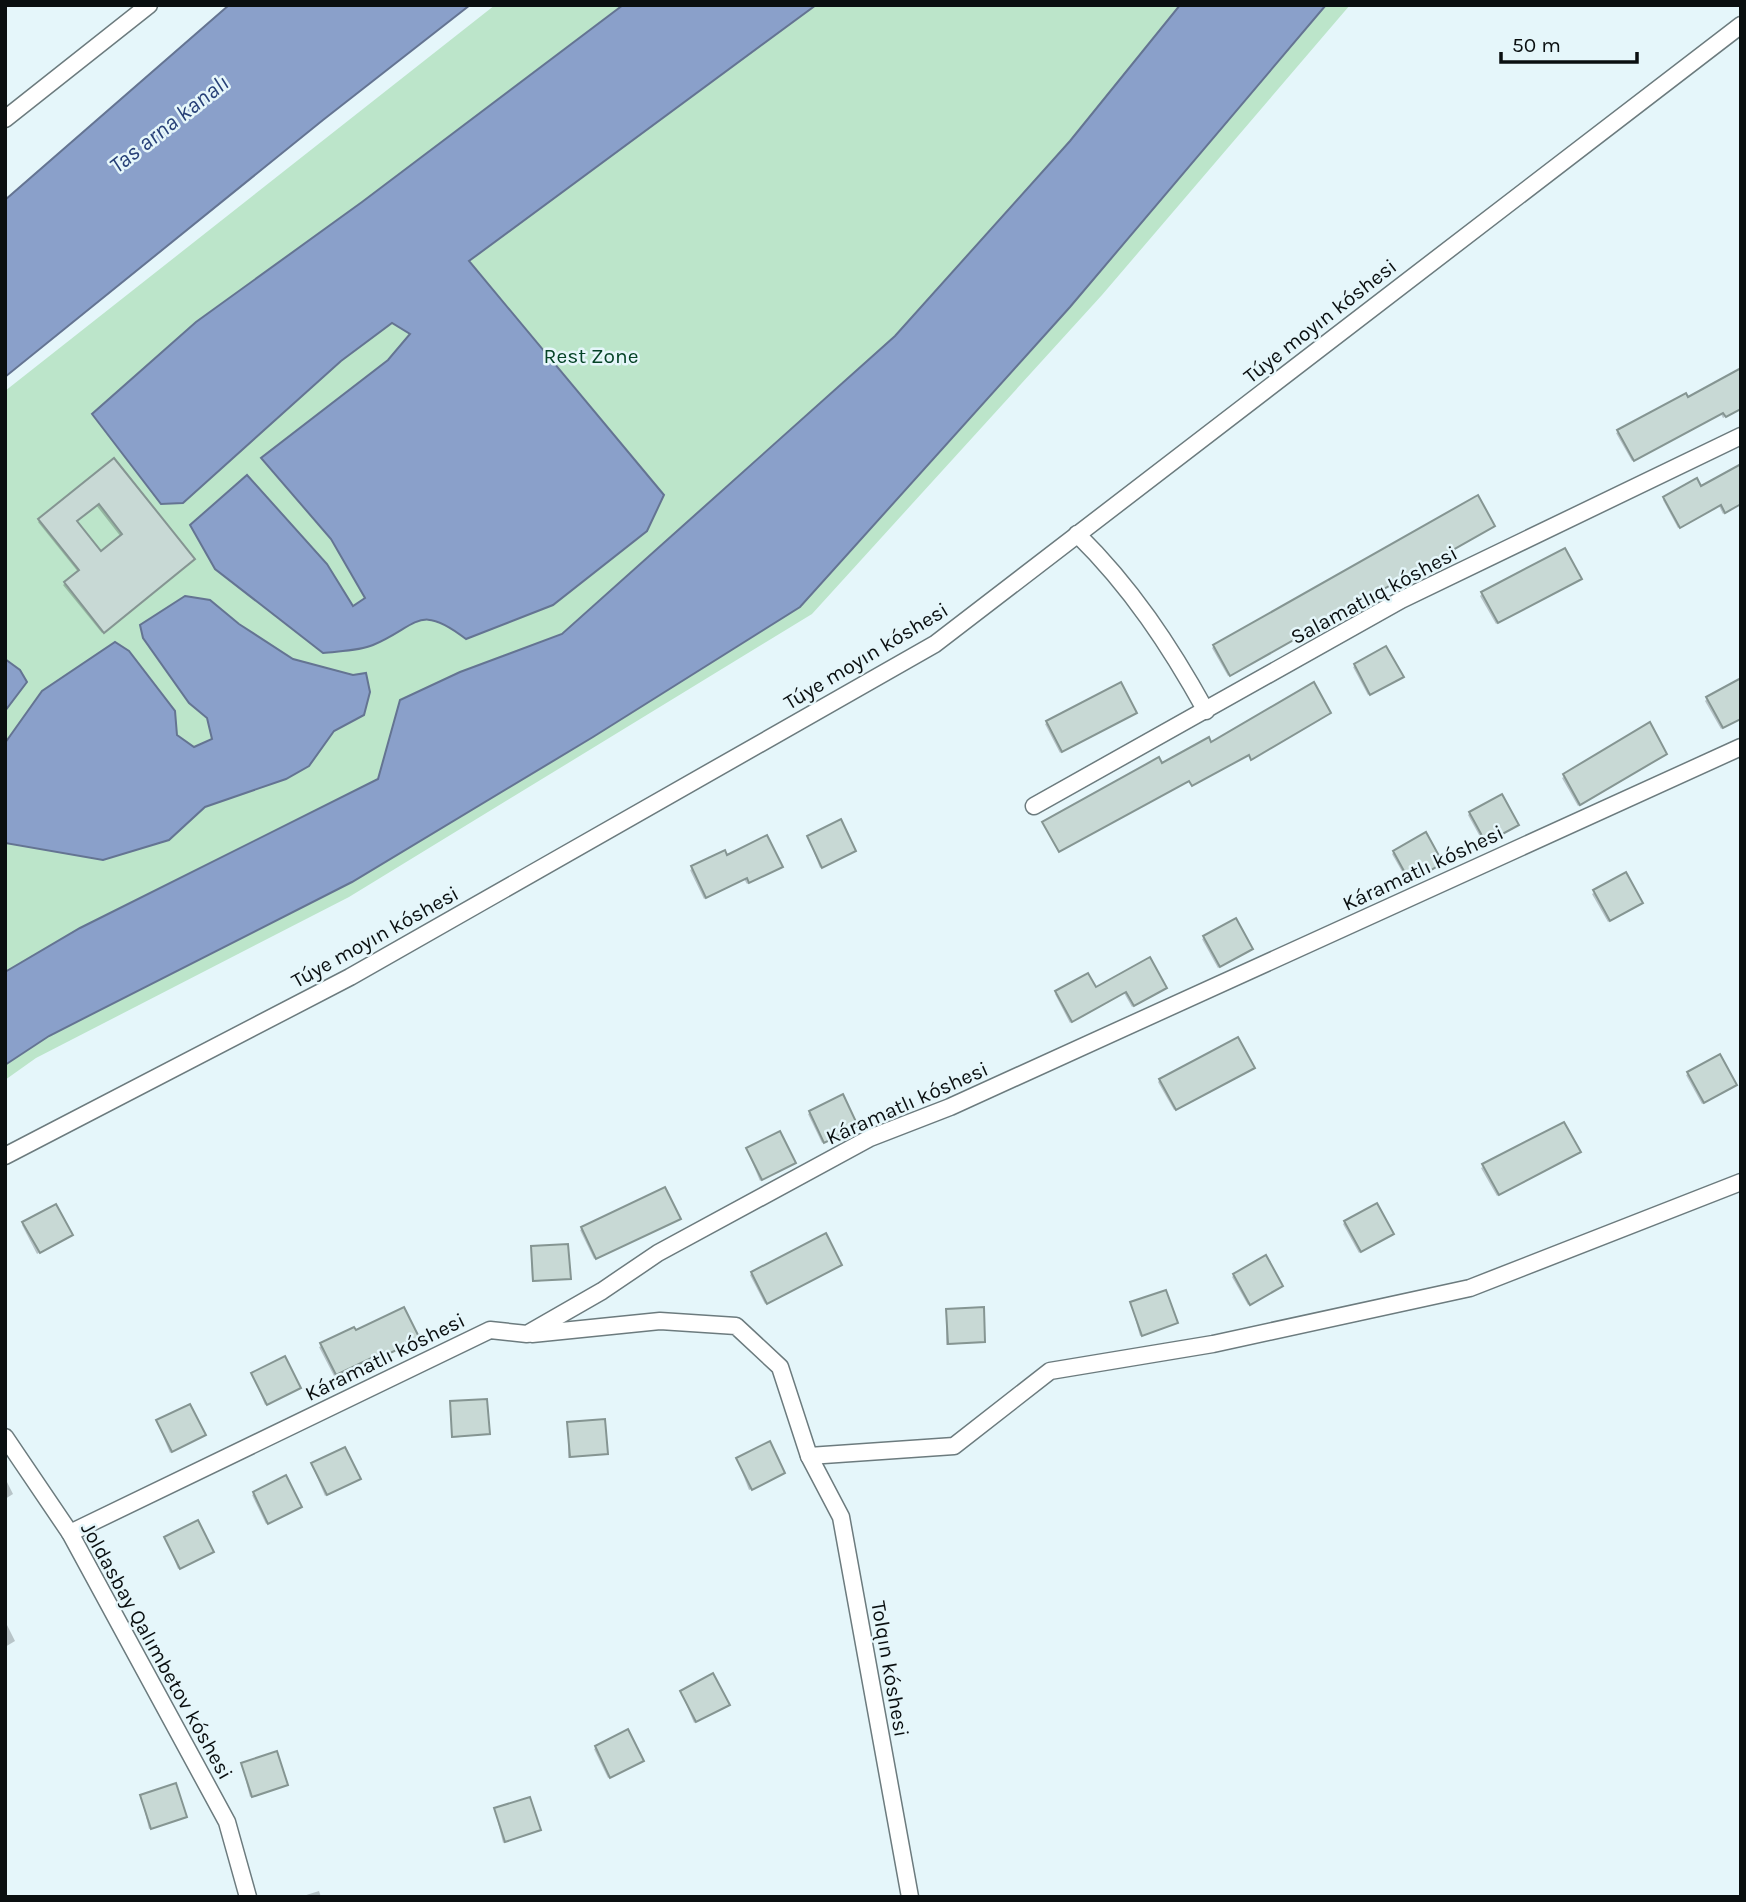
<svg xmlns="http://www.w3.org/2000/svg" width="1746" height="1902" viewBox="0 0 1746 1902" font-family="Karla,sans-serif">
<style>
.green{fill:#bce5ca}
.water{fill:#8aa0ca;stroke:#647492;stroke-width:2}
.shadow{fill:#0003;fill-rule:evenodd}
.building{fill:#c8d9d5;stroke:#859592;stroke-width:2;fill-rule:evenodd}
.lines{fill:none;stroke-linecap:round;stroke-linejoin:round}
.minor-casing{stroke:#6c7b7e;stroke-width:19}
.minor{stroke:#fff;stroke-width:16}
.labels{text-anchor:middle;dominant-baseline:central;stroke-width:5;stroke-linejoin:round;paint-order:stroke}
.street-label{font-size:21px;fill:#0a0f10;stroke:#e5f6fa}
.park-label{font-size:21px;fill:#054326;stroke:#e5f6fa}
.water-label{font-size:23px;font-style:italic;fill:#274077;stroke:#e5f6fa}
</style>
<rect width="100%" height="100%" fill="#e5f6fa"/>
<polygon class="green" points="495,5 1350,5 1102,295 812,614 349,897 36,1058 5,1080 5,391"/>
<g class="water">
<polygon points="229,5 470,5 323,120 5,377 5,200"/>
<path d="M623 5H816L469 261 664 495 647 531 553 605 466 639C418 602 418 626 373 645 359 651 338 651 323 653L215 569 190 525 247 475 327 564 353 606 365 598 331 539 261 458 388 360 410 334 392 323 341 361 183 503 161 504 92 414 196 322 362 202Z"/>
<polygon points="1180,5 1326,5 1070,307 800,607 593,737 352,882 49,1036 5,1065 5,972 80,928 378,779 400,700 460,672 562,634 895,336 1070,141"/>
<polygon points="185,596 210,600 239,624 293,659 353,675 366,673 370,692 364,715 334,731 309,766 286,779 205,807 169,840 103,860 5,843 5,743 42,691 115,642 129,651 175,711 177,735 194,747 212,739 207,718 189,703 143,638 140,625"/>
<polygon points="5,659 20,670 27,682 5,711"/>
</g>
<g class="shadow">
<polygon points="1687,399 1741,408 1723,418 1721,414 1632,461 1616,433"/>
<path d="M114 461 193 559 102 633 63 585 79 573 38 522ZM96 505 121 537 100 553 75 521Z"/>
<polygon points="1741,466 1741,504 1723,514 1719,506 1678,528 1663,500 1664,498 1700,489"/>
<polygon points="1491,528 1228,676 1212,648 1214,646"/>
<polygon points="1578,580 1496,624 1480,596 1482,594"/>
<polygon points="1386,648 1399,678 1368,695 1353,667"/>
<polygon points="1120,684 1133,714 1060,753 1045,724"/>
<polygon points="1707,699 1741,718 1721,729 1705,701"/>
<polygon points="1650,725 1611,787 1578,806 1562,778"/>
<polygon points="1470,813 1515,826 1484,844 1468,815"/>
<polygon points="808,837 852,853 820,868"/>
<polygon points="724,852 726,857 779,868 747,884 744,879 704,899 690,870"/>
<polygon points="1394,852 1439,865 1408,882 1392,854"/>
<polygon points="1625,874 1639,905 1608,922 1592,894"/>
<polygon points="1204,938 1249,950 1218,968 1202,939"/>
<polygon points="1095,989 1163,990 1132,1007 1124,993 1070,1023 1055,994"/>
<polygon points="1251,1070 1174,1110 1158,1082 1160,1080"/>
<polygon points="1688,1074 1733,1087 1702,1104 1686,1075"/>
<polygon points="842,1097 854,1128 822,1143 808,1114"/>
<polygon points="1563,1124 1577,1154 1497,1196 1481,1168"/>
<polygon points="747,1150 792,1165 760,1181"/>
<polygon points="677,1221 594,1259 580,1230 582,1229"/>
<polygon points="1345,1222 1390,1235 1359,1253 1343,1224"/>
<polygon points="24,1223 69,1236 37,1254 22,1225"/>
<polygon points="531,1248 569,1278 532,1282"/>
<polygon points="838,1266 765,1304 750,1275 752,1273"/>
<polygon points="1234,1275 1279,1288 1248,1305 1232,1277"/>
<polygon points="1131,1304 1174,1324 1140,1336"/>
<polygon points="946,1311 984,1342 946,1345"/>
<polygon points="355,1333 416,1340 383,1356 382,1352 334,1376 319,1347"/>
<polygon points="253,1375 297,1390 265,1405"/>
<polygon points="451,1403 488,1434 451,1438"/>
<polygon points="157,1422 202,1437 170,1453"/>
<polygon points="568,1424 606,1454 568,1458"/>
<polygon points="737,1459 781,1475 749,1490"/>
<polygon points="312,1465 357,1480 325,1496"/>
<polygon points="5,1478 13,1494 5,1499"/>
<polygon points="286,1478 298,1509 266,1524 252,1495"/>
<polygon points="166,1538 210,1554 178,1569"/>
<polygon points="5,1621 15,1641 5,1647"/>
<polygon points="681,1692 726,1706 694,1723"/>
<polygon points="628,1731 640,1762 608,1778 594,1749"/>
<polygon points="242,1765 286,1785 250,1797"/>
<polygon points="141,1796 185,1817 149,1829"/>
<polygon points="495,1810 539,1830 503,1843"/>
<polygon points="319,1891 321,1897 300,1897"/>
</g>
<g class="building">
<polygon points="1741,368 1741,409 1726,417 1723,413 1634,461 1617,430 1686,393 1688,397"/>
<path d="M114 458 195 559 104 633 64 582 79 570 38 519ZM99 504 122 534 101 551 77 521Z"/>
<polygon points="1741,464 1741,504 1725,513 1721,505 1680,528 1663,497 1697,478 1701,486"/>
<polygon points="1478,495 1495,526 1230,676 1213,645"/>
<polygon points="1565,548 1582,579 1498,623 1481,592"/>
<polygon points="1386,646 1404,677 1370,695 1354,664"/>
<polygon points="1741,678 1741,719 1723,728 1706,697"/>
<polygon points="1121,682 1137,713 1062,752 1046,721"/>
<polygon points="1314,682 1331,713 1251,760 1249,755 1192,786 1189,781 1059,852 1042,822 1159,757 1162,763 1209,737 1211,742"/>
<polygon points="1650,722 1667,754 1580,805 1563,774"/>
<polygon points="1502,794 1519,825 1486,843 1469,812"/>
<polygon points="841,819 856,851 822,868 807,836"/>
<polygon points="1426,832 1443,863 1410,882 1393,851"/>
<polygon points="767,835 783,867 749,883 747,878 706,898 691,866 725,850 727,855"/>
<polygon points="1626,872 1643,903 1610,921 1593,890"/>
<polygon points="1236,918 1253,949 1220,967 1203,936"/>
<polygon points="1150,957 1167,988 1134,1006 1126,992 1072,1022 1055,991 1088,973 1096,987"/>
<polygon points="1238,1037 1255,1068 1176,1110 1159,1079"/>
<polygon points="1720,1054 1737,1085 1704,1103 1687,1072"/>
<polygon points="843,1094 858,1126 824,1143 809,1111"/>
<polygon points="1564,1122 1581,1152 1499,1195 1482,1164"/>
<polygon points="780,1131 796,1163 762,1180 746,1148"/>
<polygon points="665,1187 681,1219 596,1259 581,1227"/>
<polygon points="1377,1203 1394,1234 1361,1252 1344,1221"/>
<polygon points="56,1204 73,1235 40,1253 22,1222"/>
<polygon points="826,1233 842,1265 767,1304 751,1272"/>
<polygon points="568,1244 571,1279 533,1281 531,1246"/>
<polygon points="1266,1255 1283,1286 1250,1305 1233,1274"/>
<polygon points="1166,1290 1178,1323 1142,1336 1130,1302"/>
<polygon points="404,1307 420,1339 386,1355 384,1352 336,1375 320,1343 354,1327 356,1330"/>
<polygon points="984,1307 985,1342 948,1344 946,1309"/>
<polygon points="285,1356 301,1388 267,1405 251,1373"/>
<polygon points="487,1399 490,1434 452,1437 450,1401"/>
<polygon points="190,1404 206,1435 172,1452 156,1420"/>
<polygon points="605,1419 608,1454 570,1457 567,1422"/>
<polygon points="770,1441 785,1473 752,1490 736,1458"/>
<polygon points="345,1447 361,1479 327,1495 311,1463"/>
<polygon points="286,1475 302,1507 268,1524 253,1492"/>
<polygon points="198,1520 214,1552 180,1569 164,1537"/>
<polygon points="713,1673 730,1705 696,1722 680,1691"/>
<polygon points="628,1729 644,1761 610,1778 595,1746"/>
<polygon points="277,1751 288,1785 252,1797 241,1763"/>
<polygon points="176,1783 187,1817 151,1829 140,1795"/>
<polygon points="530,1797 541,1830 505,1842 494,1808"/>
</g>
<g class="lines">
<g class="minor-casing">
<g id="minor">
<polyline points="5,119 149,5"/>
<path d="M1077 534C1131 587 1170 646 1206 711"/>
<polyline points="1034,806 1401,600 1741,436"/>
<polyline points="5,1156 350,977 935,644 1741,25"/>
<polyline points="532,1334 660,1321 736,1326 780,1367 809,1456 841,1517 910,1897"/>
<polyline points="5,1437 70,1533 227,1822 248,1897"/>
<polyline points="809,1456 954,1446 1050,1371 1213,1344 1470,1288 1741,1182"/>
<polyline points="70,1533 490,1330 527,1334 602,1291 658,1253 870,1138 950,1107 1741,747"/>
</g>
</g>
<use href="#minor" class="minor"/>
</g>
<g class="labels">
<g class="street-label">
<text transform="translate(1320 321) rotate(-38)">Túye moyın kóshesi</text>
<text transform="translate(1374 595) rotate(-28)">Salamatlıq kóshesi</text>
<text transform="translate(866 656) rotate(-31)">Túye moyın kóshesi</text>
<text transform="translate(1423 868) rotate(-25)">Káramatlı kóshesi</text>
<text transform="translate(375 937) rotate(-29)">Túye moyın kóshesi</text>
<text transform="translate(907 1103) rotate(-24)">Káramatlı kóshesi</text>
<text transform="translate(385 1357) rotate(-26)">Káramatlı kóshesi</text>
<text transform="translate(157 1651) rotate(61)">Joldasbay Qalımbetov kóshesi</text>
<text transform="translate(890 1669) rotate(80)">Tolqın kóshesi</text>
</g>
<g class="park-label">
<text x="591" y="356">Rest Zone</text>
</g>
<g class="water-label">
<text transform="translate(169 124) rotate(-38)">Tas arna kanalı</text>
</g>
</g>
<rect width="1746" height="1902" fill="none" stroke="#0a0f10" stroke-width="14"/>
<path d="M1501 52v10h136v-10" fill="none" stroke="#0a0f10" stroke-width="3.5"/>
<text x="1512" y="52" font-size="21" fill="#0a0f10" stroke="#e5f6fa" stroke-width="5" paint-order="stroke">50 m</text>
</svg>
